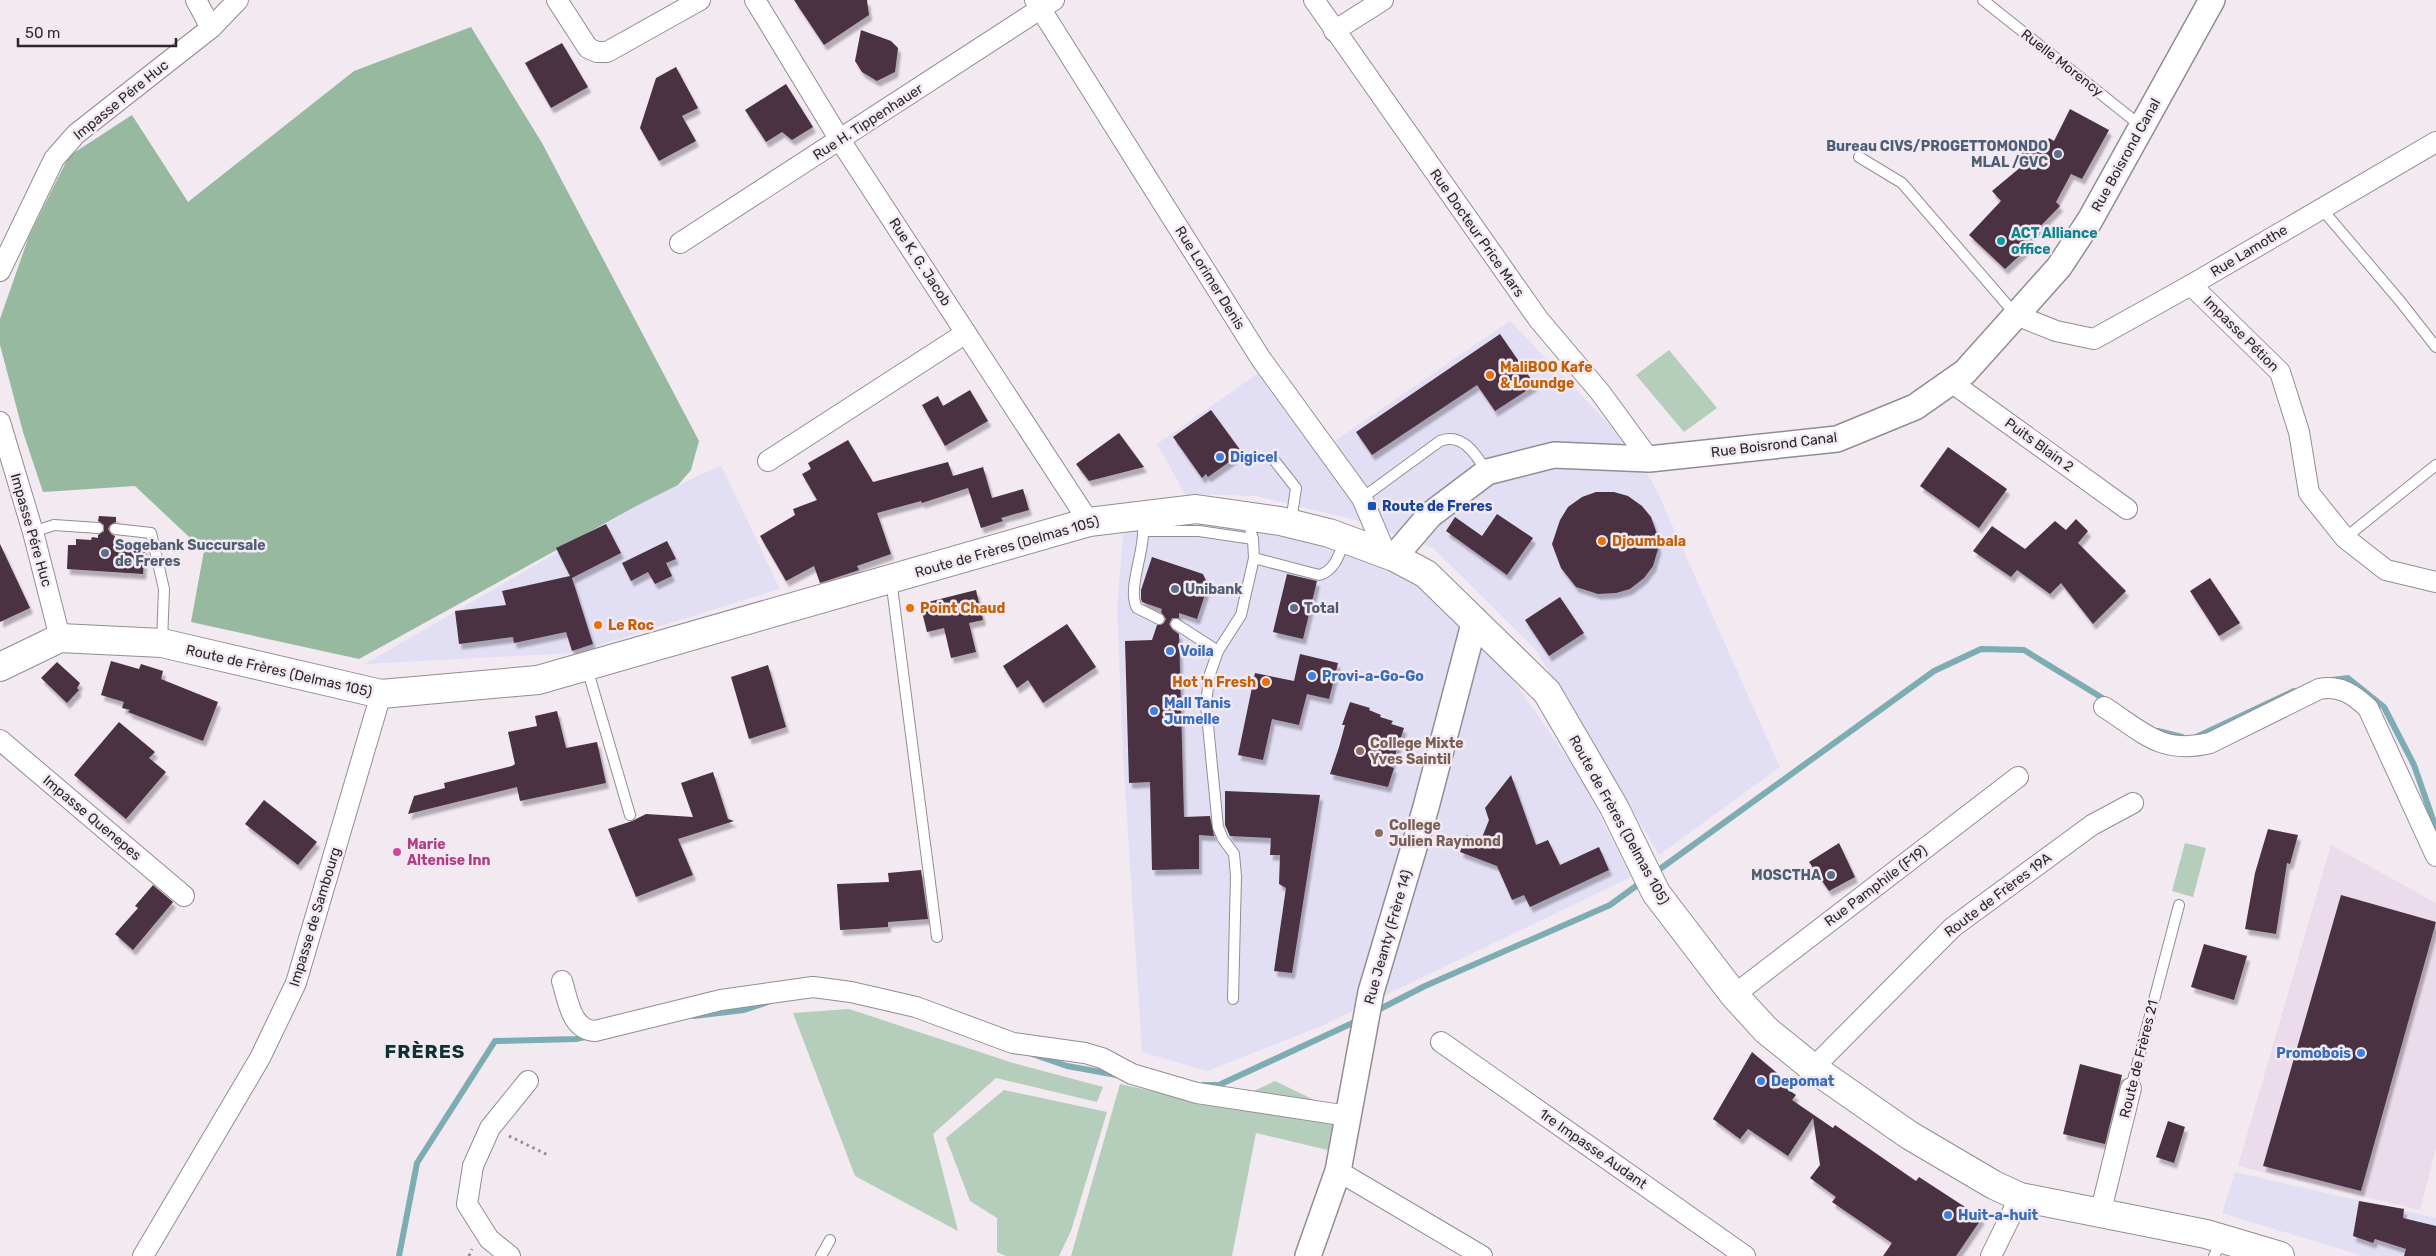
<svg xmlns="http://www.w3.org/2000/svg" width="2436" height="1256" viewBox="0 0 2436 1256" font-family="Rubik,sans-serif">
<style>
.commercial{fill:#e2dff5}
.built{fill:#eadcea}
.green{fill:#b4cebb}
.forest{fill:#97b9a0}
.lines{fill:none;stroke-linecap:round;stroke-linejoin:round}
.stream{stroke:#7dacb3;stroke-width:6}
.building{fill:#4c3042;filter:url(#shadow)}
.service-casing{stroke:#948c94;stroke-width:12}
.minor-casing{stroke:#948c94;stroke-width:22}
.tertiary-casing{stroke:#948c94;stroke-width:28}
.secondary-casing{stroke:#948c94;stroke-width:30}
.path{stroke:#958f95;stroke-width:3;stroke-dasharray:2.5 4;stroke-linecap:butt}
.service{stroke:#fff;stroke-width:10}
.minor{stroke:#fff;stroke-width:20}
.tertiary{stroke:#fff;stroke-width:25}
.secondary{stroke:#fff;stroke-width:28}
.service-dot{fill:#5c6f8a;stroke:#f2e9f1;stroke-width:2}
.culture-dot{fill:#0f9aa8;stroke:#f2e9f1;stroke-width:2}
.food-dot{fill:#e8710a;stroke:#f2e9f1;stroke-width:2}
.shop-dot{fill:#3f7fe0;stroke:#f2e9f1;stroke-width:2}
.transit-dot{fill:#1a4fb4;stroke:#f2e9f1;stroke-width:2}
.education-dot{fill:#8d6e63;stroke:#f2e9f1;stroke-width:2}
.hotel-dot{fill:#d1479c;stroke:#f2e9f1;stroke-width:2}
.labels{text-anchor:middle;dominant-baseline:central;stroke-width:5;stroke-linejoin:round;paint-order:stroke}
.street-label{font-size:14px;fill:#2b282b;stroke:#f2e9f1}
.service-label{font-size:14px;font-weight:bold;fill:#4e5e75;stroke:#f2e9f1;text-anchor:start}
.culture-label{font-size:14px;font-weight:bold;fill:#0d838f;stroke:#f2e9f1;text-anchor:start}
.food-label{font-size:14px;font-weight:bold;fill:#c56008;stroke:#f2e9f1;text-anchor:start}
.shop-label{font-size:14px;font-weight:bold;fill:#366cbe;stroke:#f2e9f1;text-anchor:start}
.transit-label{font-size:14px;font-weight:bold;fill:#164399;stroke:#f2e9f1;text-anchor:start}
.education-label{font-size:14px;font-weight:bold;fill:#785e54;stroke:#f2e9f1;text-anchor:start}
.hotel-label{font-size:14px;font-weight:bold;fill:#b23c85;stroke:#f2e9f1;text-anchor:start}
.district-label{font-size:19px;font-weight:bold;letter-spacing:1px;fill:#0e3132;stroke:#f2e9f1}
</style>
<defs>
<filter id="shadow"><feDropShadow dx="3" dy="5.5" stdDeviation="1" flood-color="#0004"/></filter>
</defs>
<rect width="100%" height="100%" fill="#f2e9f1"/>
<g class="commercial">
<polygon points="1510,321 1609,424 1638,458 1657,491 1780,767 1659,855 1535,649 1433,548 1352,519 1255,496 1185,494 1157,444 1274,362 1333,442"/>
<polygon points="721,465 780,589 573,653 365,664 640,504"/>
<polygon points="1227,524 1302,537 1391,561 1504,667 1580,776 1631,877 1319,1027 1207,1071 1142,1052 1123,757 1117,606 1124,526"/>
<polygon points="2235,1172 2436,1218 2436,1256 2363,1256 2222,1213"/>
</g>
<polygon class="built" points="2331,845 2436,903 2436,1147 2420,1210 2238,1166"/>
<g class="green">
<polygon points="1669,350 1717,408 1684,432 1636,375"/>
<polygon points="2185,843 2206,848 2193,897 2172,891"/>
<polygon points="849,1009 1013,1063 1103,1087 1097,1102 996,1078 933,1134 958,1231 855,1176 793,1013"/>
<polygon points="1275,1081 1341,1113 1332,1151 1256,1133 1232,1256 1071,1256 1120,1084 1192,1100 1241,1097"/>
<polygon points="1004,1090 1107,1112 1071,1231 1059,1256 1006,1256 997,1252 997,1218 970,1201 946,1138"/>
</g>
<polygon class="forest" points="471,27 542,143 699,441 691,470 678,485 640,504 359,659 191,622 204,551 135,486 43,492 23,432 0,345 0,319 29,236 69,156 132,115 188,202 354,71"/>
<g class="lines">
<g class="stream">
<polyline points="2332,680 2348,678 2384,707 2414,765 2436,828"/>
<polyline points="2158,731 2182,737"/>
<polyline points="2194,738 2294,691"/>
<polyline points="1653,874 1934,671 1981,649 2024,650 2109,702"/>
<polyline points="1374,1012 1425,986 1610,905 1643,881"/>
<polyline points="694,1016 744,1010 768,1002"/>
<polyline points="1032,1054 1067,1066 1117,1075"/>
<polyline points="1203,1085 1219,1085 1359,1020"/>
<polyline points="399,1256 417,1163 495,1041 576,1039 589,1036"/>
</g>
</g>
<g class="building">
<polygon points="794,0 867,0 869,15 824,45"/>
<polygon points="861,30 891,41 898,48 895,72 877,81 862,72 855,61"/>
<polygon points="562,43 588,87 551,108 525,63"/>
<polygon points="676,67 698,108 682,116 696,141 659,161 640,128 656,78"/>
<polygon points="786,84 813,127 792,140 782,132 766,142 745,110"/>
<polygon points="2070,109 2109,130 2082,179 2071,174 2056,202 2060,206 2026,241 2030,246 2005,269 1969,235 2001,201 1992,191 2022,166 2017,162 2029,140 2044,147 2049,138 2054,141"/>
<polygon points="1500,334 1535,385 1495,411 1477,385 1372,455 1356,432"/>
<polygon points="970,390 988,421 945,446 922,405 938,396 943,406"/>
<polygon points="1211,410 1241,451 1235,456 1236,457 1208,477 1206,474 1202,478 1173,437"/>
<polygon points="1119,433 1144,467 1089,481 1076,464"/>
<polygon points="848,440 873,482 948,462 953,476 983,467 992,498 1023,489 1029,510 1001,518 1003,521 981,528 968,488 922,503 921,501 877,513 891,554 857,566 859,570 820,583 814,566 786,581 760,536 795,515 793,509 817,500 802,474 811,469 808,463"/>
<polygon points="1948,447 2007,489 1979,528 1920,486"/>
<polygon points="1596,492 1614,492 1628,496 1642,506 1651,517 1657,534 1658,549 1653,566 1644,578 1630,589 1616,593 1598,594 1576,587 1561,568 1552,544 1560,520 1568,507 1582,497"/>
<polygon points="1497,514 1533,538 1507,575 1446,531 1455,517 1482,536"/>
<polygon points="99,516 116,517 116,522 110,525 108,529 111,534 115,536 114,539 120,539 120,542 134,543 134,547 145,548 143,574 67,569 68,545 76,545 76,539 91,540 92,537 98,538 98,535 104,531 104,525 98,521"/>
<polygon points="2076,519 2088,531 2078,543 2126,591 2093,624 2061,583 2050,594 2017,570 2011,577 1973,551 1992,526 2025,549 2055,521 2066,530"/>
<polygon points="606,524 621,553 572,578 593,644 572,651 566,632 514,643 513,637 459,644 455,611 506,605 502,591 570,576 556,548"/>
<polygon points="667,541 676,559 666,563 672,576 655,584 648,572 631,581 622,563"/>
<polygon points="0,544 30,608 0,622"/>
<polygon points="1152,557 1203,574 1208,585 1197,619 1179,613 1179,618 1172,618 1169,624 1172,629 1179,634 1184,817 1210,816 1214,836 1199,835 1199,869 1152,870 1150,782 1129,783 1125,641 1152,640 1157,625 1163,624 1166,619 1161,612 1162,609 1142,602 1141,599 1141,590"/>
<polygon points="1287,574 1317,581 1303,639 1273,632"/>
<polygon points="2210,578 2240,623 2219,636 2190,591"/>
<polygon points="976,590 983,620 969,623 976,652 951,658 944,628 927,632 920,604"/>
<polygon points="1560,597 1584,633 1549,656 1525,620"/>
<polygon points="1067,624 1096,667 1043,703 1028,680 1017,688 1003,666"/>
<polygon points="1300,654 1338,663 1329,699 1307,694 1299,725 1272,719 1263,760 1238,755 1255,673 1294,681"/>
<polygon points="111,661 139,669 141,664 163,671 161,679 218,702 203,741 128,712 130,710 122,708 124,702 101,695"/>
<polygon points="57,662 80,683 77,688 79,690 67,703 41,678"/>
<polygon points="768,665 786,727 749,739 731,677"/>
<polygon points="1350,702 1370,708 1369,710 1381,715 1380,717 1393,721 1391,724 1404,728 1391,767 1394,768 1388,787 1330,774 1339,747 1345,725 1342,725"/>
<polygon points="557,711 566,748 597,742 606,783 520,801 517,787 408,814 414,796 445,788 444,783 512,766 515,764 508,732 537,726 535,716"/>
<polygon points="119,722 155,752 149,758 166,772 126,819 74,775"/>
<polygon points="713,772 728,819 734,821 678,839 693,875 636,897 608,829 632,821 646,814 693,817 681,783"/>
<polygon points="1511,775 1536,845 1548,840 1560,865 1599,847 1609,870 1530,907 1524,895 1512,900 1497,866 1460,852 1466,835 1481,840 1489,820 1485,808"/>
<polygon points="1225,791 1320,795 1292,973 1274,971 1286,888 1279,884 1280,855 1270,855 1271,838 1230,836 1225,825"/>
<polygon points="264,800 317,842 298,865 245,824"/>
<polygon points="2268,829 2298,835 2290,864 2287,863 2276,934 2245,929 2255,873"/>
<polygon points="1839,843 1855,877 1829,891 1809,862"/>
<polygon points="921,870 928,919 888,922 888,927 840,930 837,884 889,882 888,873"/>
<polygon points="153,885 173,902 133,950 115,934 138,908 135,906"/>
<polygon points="2341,895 2436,922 2361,1191 2263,1166"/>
<polygon points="2204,944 2247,956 2234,1000 2191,987"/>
<polygon points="1752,1052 1783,1078 1780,1084 1796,1095 1792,1100 1833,1128 1835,1125 1916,1181 1919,1177 1982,1218 1956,1256 1883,1256 1892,1243 1832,1202 1836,1197 1810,1178 1820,1165 1813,1118 1788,1156 1748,1129 1740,1139 1713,1119"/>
<polygon points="2080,1064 2122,1075 2105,1144 2063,1134"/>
<polygon points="2168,1121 2185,1127 2174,1163 2156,1157"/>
<polygon points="2359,1201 2404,1209 2403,1218 2436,1226 2436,1256 2404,1256 2406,1249 2375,1239 2373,1243 2353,1236"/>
</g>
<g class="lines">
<g class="service-casing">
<g id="service">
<polyline points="1983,0 2141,126"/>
<polyline points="1859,157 1902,183 2016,315"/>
<polyline points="2321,208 2400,301 2436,347"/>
<polyline points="1274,460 1296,488 1291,522"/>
<path d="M1362 498 1440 441C1462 432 1476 454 1487 472"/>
<polyline points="115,529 151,533 164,589 162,642"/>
<polyline points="33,532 54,525 98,528"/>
<polyline points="2345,538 2436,465"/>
<path d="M1254 558 1319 575C1335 571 1340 553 1345 539"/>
<polyline points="891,579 937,937"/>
<path d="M1159 619 1137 608C1127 590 1144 553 1143 531H1199L1253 539"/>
<polyline points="1176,624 1218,651"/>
<polyline points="587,668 630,815"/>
<polyline points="1233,999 1236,876 1234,854 1223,839 1218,827 1206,705 1209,677 1218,651 1241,615 1254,558 1253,539 1247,518"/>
<polyline points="2131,1088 2179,905"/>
<polyline points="821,1256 830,1240"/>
<polyline points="2214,1256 2222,1241"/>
</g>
</g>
<g class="minor-casing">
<g id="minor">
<polyline points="196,0 211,28"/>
<polyline points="557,0 588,48 597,52 607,52 700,0"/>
<polyline points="755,0 840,140 1089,522"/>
<polyline points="1035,0 1261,359 1362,498 1386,554"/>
<polyline points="1314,0 1539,320 1600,392 1649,459"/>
<polyline points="1334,31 1383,0"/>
<polyline points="680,243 1054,0"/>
<polyline points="0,271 54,159 76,134 211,28 238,0"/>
<polyline points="2191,285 2280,372 2299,432 2309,493 2345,538 2386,570 2436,582"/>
<polyline points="2016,315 2056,331 2094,339 2191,285 2436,142"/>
<polyline points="1951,382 2127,509"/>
<polyline points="0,422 33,532 60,638"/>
<polyline points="768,461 966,333"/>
<path d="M2104 707C2143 732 2161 755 2210 743L2319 689C2340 685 2353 694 2368 708L2436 856"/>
<polyline points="0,740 184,896"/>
<path d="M562 981C568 1000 571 1030 595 1031L721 1000 813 987 851 992 916 1007 1013 1043 1085 1053 1102 1058 1132 1074 1197 1093 1348 1116"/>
<polyline points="1734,995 2018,777"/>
<polyline points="1441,1042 1745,1256"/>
<polyline points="1813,1068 1953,927 2092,825 2133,803"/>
<polyline points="1338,1171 1482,1256"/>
<polyline points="2100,1214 2131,1088"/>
<polyline points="143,1256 260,1058 296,983 381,694"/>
<polyline points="510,1256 489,1239 467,1204 473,1166 490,1128 528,1081"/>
<polyline points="1991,1256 2020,1197"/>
</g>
</g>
<g class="tertiary-casing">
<g id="tertiary">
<polyline points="1394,557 1430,515 1487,472 1554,455 1649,459 1837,439 1915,407 1965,372 2059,267 2090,220 2212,0"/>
<polyline points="1308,1256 1338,1171 1371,992 1426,807 1475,620"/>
</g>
</g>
<g class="secondary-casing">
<polyline id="secondary" points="0,667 60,638 162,643 381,694 538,680 1089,522 1196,509 1280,521 1329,533 1394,557 1426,574 1547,692 1614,807 1656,893 1734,995 1766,1030 1813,1068 1909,1135 1994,1185 2020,1197 2206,1234 2280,1256"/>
</g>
<g class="path">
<polyline points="509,1136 548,1155"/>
<polyline points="469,1256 472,1249"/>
</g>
<use href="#service" class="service"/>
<use href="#minor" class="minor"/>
<use href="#tertiary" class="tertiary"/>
<use href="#secondary" class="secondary"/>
</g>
<g class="service-dot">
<circle cx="2058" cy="154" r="5"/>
<circle cx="105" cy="553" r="5"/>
<circle cx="1175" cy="589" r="5"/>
<circle cx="1294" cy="608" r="5"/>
<circle cx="1831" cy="875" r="5"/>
</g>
<circle class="culture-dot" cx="2001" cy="241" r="5"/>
<g class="food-dot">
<circle cx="1490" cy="375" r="5"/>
<circle cx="1602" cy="541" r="5"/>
<circle cx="910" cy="608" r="5"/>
<circle cx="598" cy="625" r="5"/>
<circle cx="1266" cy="682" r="5"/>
</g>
<g class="shop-dot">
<circle cx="1220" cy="457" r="5"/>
<circle cx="1170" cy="651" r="5"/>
<circle cx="1312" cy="676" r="5"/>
<circle cx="1154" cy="711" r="5"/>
<circle cx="2361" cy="1053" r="5"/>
<circle cx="1761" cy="1081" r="5"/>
<circle cx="1948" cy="1215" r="5"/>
</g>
<rect class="transit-dot" x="1367" y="501" width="10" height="10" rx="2.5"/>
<g class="education-dot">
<circle cx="1360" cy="751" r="5"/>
<circle cx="1379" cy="833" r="5"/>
</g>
<circle class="hotel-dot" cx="397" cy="852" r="5"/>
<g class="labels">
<g class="street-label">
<text transform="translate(2062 63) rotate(38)">Ruelle Morency</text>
<text transform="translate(121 100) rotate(-39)">Impasse Pére Huc</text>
<text transform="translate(868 122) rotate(-33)">Rue H. Tippenhauer</text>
<text transform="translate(2126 155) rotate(-61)">Rue Boisrond Canal</text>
<text transform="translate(1477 233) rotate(55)">Rue Docteur Price Mars</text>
<text transform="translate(2249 251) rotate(-31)">Rue Lamothe</text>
<text transform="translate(920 262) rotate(57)">Rue K. G. Jacob</text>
<text transform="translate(1210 278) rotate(58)">Rue Lorimer Denis</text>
<text transform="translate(2241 334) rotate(45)">Impasse Pétion</text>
<text transform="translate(1774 445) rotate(-7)">Rue Boisrond Canal</text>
<text transform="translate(2039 445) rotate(36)">Puits Blain 2</text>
<text transform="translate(31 530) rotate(74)">Impasse Pére Huc</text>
<text transform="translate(1007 547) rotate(-16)">Route de Frères (Delmas 105)</text>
<text transform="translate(279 671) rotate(13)">Route de Frères (Delmas 105)</text>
<text transform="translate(92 818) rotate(40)">Impasse Quenepes</text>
<text transform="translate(1619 820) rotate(61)">Route de Frères (Delmas 105)</text>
<text transform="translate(1876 886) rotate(-37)">Rue Pamphile (F19)</text>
<text transform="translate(1998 895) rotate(-37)">Route de Frères 19A</text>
<text transform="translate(315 917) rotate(-73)">Impasse de Sambourg</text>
<text transform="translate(1388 937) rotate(-74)">Rue Jeanty (Frère 14)</text>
<text transform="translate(2139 1059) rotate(-76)">Route de Frères 21</text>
<text transform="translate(1593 1149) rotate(35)">1re Impasse Audant</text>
</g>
<g class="service-label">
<text x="2048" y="146" text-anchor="end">Bureau CIVS/PROGETTOMONDO<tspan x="2048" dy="16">MLAL /GVC</tspan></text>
<text x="115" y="545">Sogebank Succursale<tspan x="115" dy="16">de Freres</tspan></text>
<text x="1185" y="589">Unibank</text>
<text x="1304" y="608">Total</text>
<text x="1821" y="875" text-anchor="end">MOSCTHA</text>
</g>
<g class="culture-label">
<text x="2011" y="233">ACT Alliance<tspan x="2011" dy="16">office</tspan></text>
</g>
<g class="food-label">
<text x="1500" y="367">MaliBOO Kafe<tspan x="1500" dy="16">&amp; Loundge</tspan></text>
<text x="1612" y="541">Djoumbala</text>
<text x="920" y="608">Point Chaud</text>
<text x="608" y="625">Le Roc</text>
<text x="1256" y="682" text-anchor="end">Hot 'n Fresh</text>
</g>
<g class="shop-label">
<text x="1230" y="457">Digicel</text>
<text x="1180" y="651">Voila</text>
<text x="1322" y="676">Provi-a-Go-Go</text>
<text x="1164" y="703">Mall Tanis<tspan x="1164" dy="16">Jumelle</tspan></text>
<text x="2351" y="1053" text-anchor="end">Promobois</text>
<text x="1771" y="1081">Depomat</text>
<text x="1958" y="1215">Huit-a-huit</text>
</g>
<g class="transit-label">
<text x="1382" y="506">Route de Freres</text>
</g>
<g class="education-label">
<text x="1370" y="743">College Mixte<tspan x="1370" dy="16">Yves Saintil</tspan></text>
<text x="1389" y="825">College<tspan x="1389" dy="16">Julien Raymond</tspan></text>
</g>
<g class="hotel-label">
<text x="407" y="844">Marie<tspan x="407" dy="16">Altenise Inn</tspan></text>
</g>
<g class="district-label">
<text x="425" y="1051">FRÈRES</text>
</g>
</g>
<path d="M18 38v8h158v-8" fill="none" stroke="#2b282b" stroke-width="2.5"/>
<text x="25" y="38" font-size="15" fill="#2b282b" stroke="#f2e9f1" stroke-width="4" paint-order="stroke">50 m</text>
</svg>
